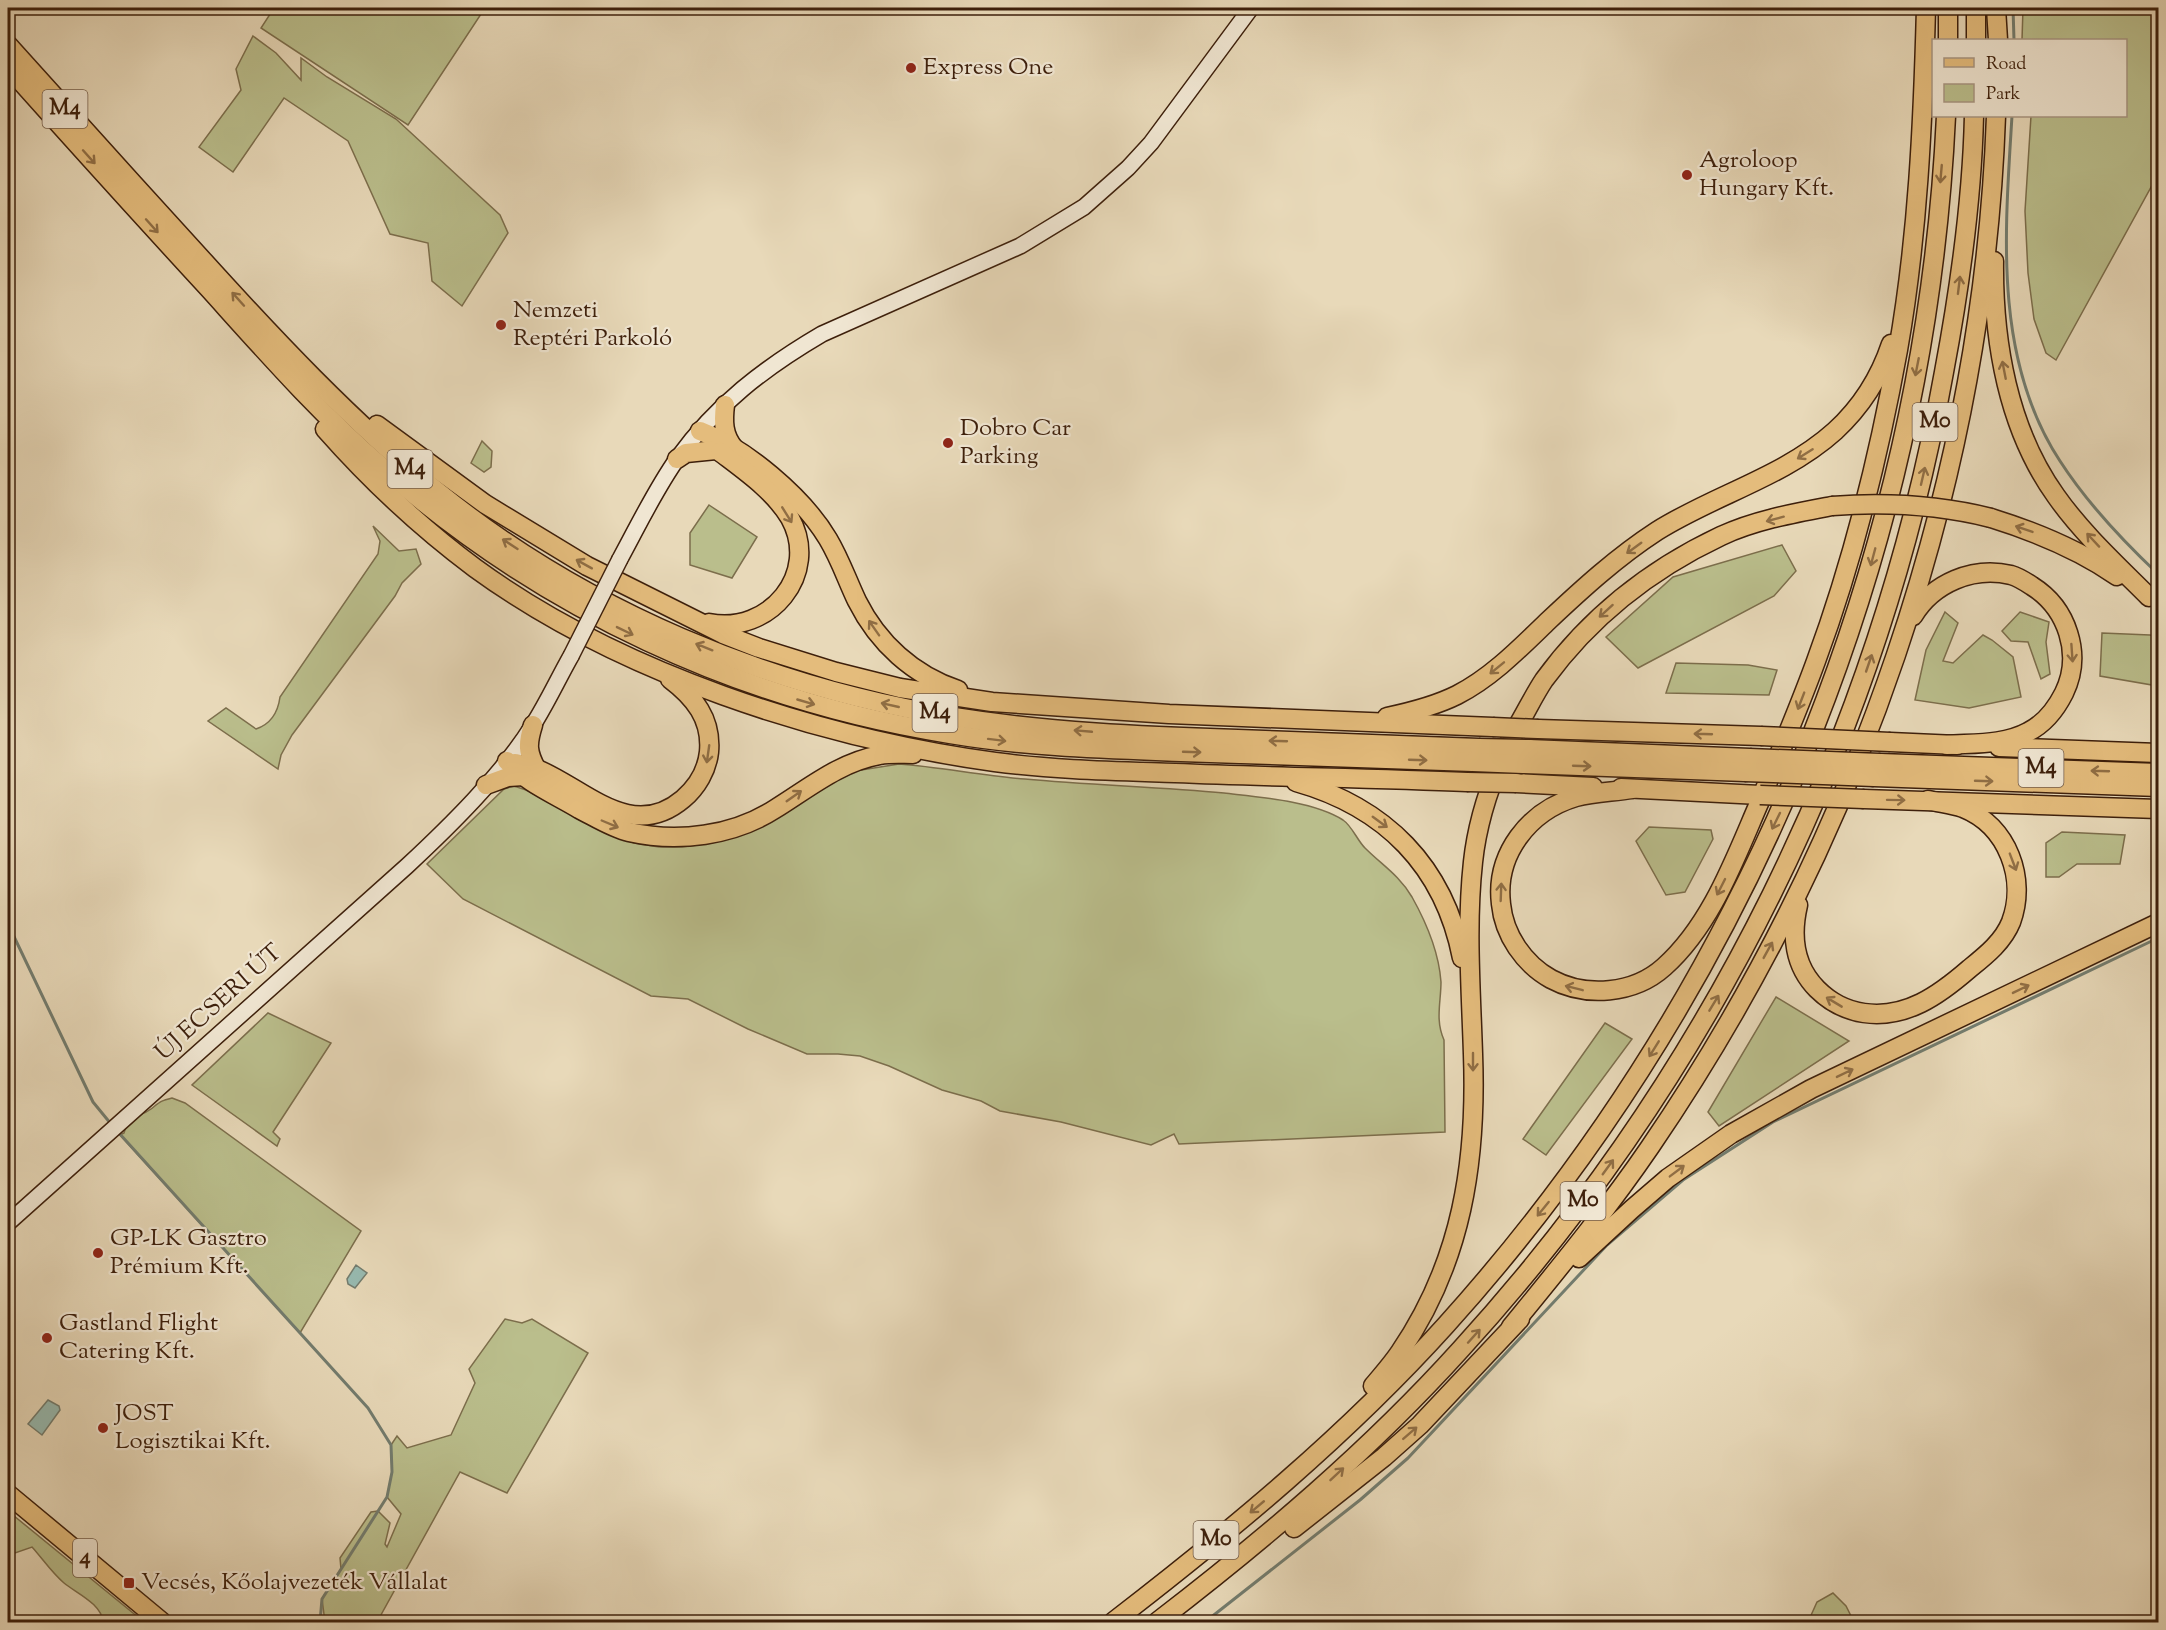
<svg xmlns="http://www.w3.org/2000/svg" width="2166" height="1630" viewBox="0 0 2166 1630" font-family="'Sorts Mill Goudy',serif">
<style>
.green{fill:#babe8c;stroke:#7c6e4c;stroke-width:1.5}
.water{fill:#97bab0;stroke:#737c6e;stroke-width:1.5}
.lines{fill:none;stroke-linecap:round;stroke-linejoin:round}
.stream{stroke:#737c6e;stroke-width:3}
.secondary-casing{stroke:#3d1f0b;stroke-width:18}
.primary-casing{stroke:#3d1f0b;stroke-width:21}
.trunk-casing{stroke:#3d1f0b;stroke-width:21}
.secondary{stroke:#f0e6d2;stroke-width:15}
.primary{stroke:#e4bc7c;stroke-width:18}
.trunk{stroke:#e4bc7c;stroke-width:18}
.secondary-bridge-casing{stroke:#3d1f0b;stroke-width:18;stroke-linecap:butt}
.trunk-bridge-casing{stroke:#3d1f0b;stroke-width:21;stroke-linecap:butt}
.secondary-bridge{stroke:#f0e6d2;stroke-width:15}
.trunk-bridge{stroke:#e4bc7c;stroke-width:18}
.oneway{stroke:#906e44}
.poi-dot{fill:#8f2418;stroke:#f0e6d2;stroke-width:2}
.labels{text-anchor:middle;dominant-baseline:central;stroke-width:4.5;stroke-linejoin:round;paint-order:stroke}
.shield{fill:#f0e6d2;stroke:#735b47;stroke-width:1.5}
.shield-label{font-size:22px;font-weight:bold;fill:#3d1f0b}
.poi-label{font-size:24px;fill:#3d1f0b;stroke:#f0e6d2;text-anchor:start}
.street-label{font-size:24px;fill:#3d1f0b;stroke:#f0e6d2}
</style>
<rect width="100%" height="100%" fill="#e8d9b9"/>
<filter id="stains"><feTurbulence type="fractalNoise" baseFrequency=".00333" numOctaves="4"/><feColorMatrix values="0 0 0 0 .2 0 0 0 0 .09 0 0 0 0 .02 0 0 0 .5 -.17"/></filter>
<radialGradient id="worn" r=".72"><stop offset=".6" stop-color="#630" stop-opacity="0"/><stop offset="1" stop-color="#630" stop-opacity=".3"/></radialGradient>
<g class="green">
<polygon points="274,8 485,8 408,125 261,28"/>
<polygon points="2023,8 2158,8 2158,181 2155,180 2056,360 2046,353 2034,319 2028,273 2025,211 2031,116 2126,116 2126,40 2022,40"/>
<polygon points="253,36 276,53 301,80 301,58 327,77 396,119 500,215 508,233 462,306 432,281 428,243 390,234 348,141 284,98 233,172 199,147 241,90 236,69"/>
<polygon points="482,441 492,451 491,467 484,472 471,463"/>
<polygon points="709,505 757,537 732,578 690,565 690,533"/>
<path d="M373 526 399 551 416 549 421 564 402 583 395 596 292 735 281 755 278 769 208 721 226 708 256 729C271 724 278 712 280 697L378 554 380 541Z"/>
<polygon points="1782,545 1796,571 1774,596 1638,668 1606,637 1673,577"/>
<polygon points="1945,612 1958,623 1943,661 1953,663 1983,635 1992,640 2013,657 2021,697 1969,708 1915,700 1926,650"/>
<polygon points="2020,612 2049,622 2046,642 2050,674 2041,679 2028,642 2011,641 2002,631"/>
<polygon points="2102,633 2150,635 2158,637 2158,686 2100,676"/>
<polygon points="1676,663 1748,665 1777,670 1769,695 1666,693"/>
<path d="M899 764C941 767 983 776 1025 779 1091 785 1158 787 1224 793 1258 797 1313 801 1343 820 1352 826 1357 840 1365 848 1382 865 1399 875 1412 897 1426 922 1439 953 1441 982 1441 1002 1435 1020 1444 1040L1445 1132 1179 1144 1174 1134 1151 1145 1061 1122 1000 1111 981 1101 942 1090 889 1066 860 1056 838 1054H807L748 1029 688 999 651 996 463 899 427 864 504 789 514 786 526 790 609 834 634 843 659 847H682L712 843 742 834 833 782 855 771Z"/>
<polygon points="1649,827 1711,830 1713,839 1685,892 1666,895 1636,841"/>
<polygon points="2062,832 2125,835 2120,864 2077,864 2059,877 2046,877 2046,843"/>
<polygon points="1776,997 1849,1041 1719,1126 1708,1112"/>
<polygon points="268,1013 331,1043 273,1132 280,1139 277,1146 192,1085"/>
<polygon points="1605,1023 1632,1039 1546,1155 1523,1139"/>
<path d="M172 1098 185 1103 361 1231 300 1333 120 1135 124 1133C130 1112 138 1119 151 1109 160 1102 160 1101 172 1098Z"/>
<polygon points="505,1319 522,1323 532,1319 588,1353 507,1493 460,1472 377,1622 325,1622 322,1599 341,1569 340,1558 371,1512 378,1511 390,1523 385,1544 387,1547 401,1514 387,1497 392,1472 391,1445 397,1436 407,1448 451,1435 475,1383 469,1369"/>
<path d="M8 1511 144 1622H103C102 1604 76 1593 64 1583 52 1573 42 1558 32 1547L15 1553 8 1549Z"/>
<polygon points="1833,1593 1846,1606 1854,1622 1808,1622 1817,1602"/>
</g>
<g class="water">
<polygon points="356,1265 367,1273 355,1288 348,1284 347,1279"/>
<polygon points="48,1400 59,1406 60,1410 42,1435 28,1424"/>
</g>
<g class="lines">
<g class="stream">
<polyline points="2013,8 2014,40"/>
<path d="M2012 116C2005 231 1993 359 2060 461 2087 503 2122 540 2158 574"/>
<polyline points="8,924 93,1102 111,1124"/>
<polyline points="118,1132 368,1408 391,1445 392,1472 387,1497 322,1599 320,1622"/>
<polyline points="1205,1622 1360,1500 1408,1458 1607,1245 1683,1180 1773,1122 2158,938"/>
</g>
<g class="secondary-casing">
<g id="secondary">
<path d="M620 559C638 526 655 490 677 459 716 405 764 368 822 334L1020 246 1084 207 1128 168 1151 143 1251 8"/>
<path d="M8 1223 407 866C450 826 502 775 533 725 547 703 558 679 571 656"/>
</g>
</g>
<g class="primary-casing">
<polyline id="primary" points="8,1494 162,1622"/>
</g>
<g class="trunk-casing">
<g id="trunk">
<polyline points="1948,8 1948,40"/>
<polyline points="1996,8 1998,40"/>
<polyline points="1976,40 1976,8"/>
<path d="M8 45C71 115 135 186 199 256 274 339 351 421 438 492 585 611 768 687 954 717 1048 732 1143 736 1238 739 1318 742 1399 745 1479 748"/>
<path d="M8 67C75 142 142 216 210 290 265 351 320 414 383 468 542 609 741 701 950 734 1027 747 1104 749 1181 752 1279 756 1376 759 1473 762"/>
<path d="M1994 261C1993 342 2008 429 2056 496 2082 533 2117 565 2149 597"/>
<path d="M725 405C723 421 723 435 734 448"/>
<polyline points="377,425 485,504 587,566 723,634 759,648 836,672 900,688 992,702 1169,714 1493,727"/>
<path d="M325 429C370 480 420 527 475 568 619 673 819 738 995 762 1054 770 1115 771 1175 773 1272 777 1370 778 1467 782"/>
<path d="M700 431C745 448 803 497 828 539 840 559 847 580 857 601 878 643 913 675 958 690"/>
<polyline points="677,459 686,453 716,450"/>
<path d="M1991 518C2036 532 2078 549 2117 576"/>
<path d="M1913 616C1933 583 1973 566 2011 575 2018 577 2026 582 2032 586 2067 608 2083 654 2064 693 2056 709 2044 724 2028 732 2004 745 1973 743 1947 745"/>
<path d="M709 623C769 635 821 574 790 518 774 491 745 471 720 452"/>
<path d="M1387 717C1411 712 1435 706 1457 695 1492 677 1520 648 1548 621 1582 589 1617 557 1657 531 1714 495 1784 477 1835 431 1860 408 1880 377 1891 344"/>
<path d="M533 725C527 744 527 752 537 770"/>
<polyline points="1538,729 1761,736"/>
<polyline points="1890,742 1957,745"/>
<polyline points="1999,747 2158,753"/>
<polyline points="1529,749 1750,758"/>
<path d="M507 761C525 782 556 795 579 809 595 817 612 828 629 832 678 843 733 836 775 809 809 788 840 762 880 755 891 753 902 754 913 754"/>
<path d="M515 763C522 765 530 767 537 769 584 788 631 843 683 799 697 787 707 770 709 752 712 719 694 697 670 679"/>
<polyline points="1880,763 2158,773"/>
<polyline points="1523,764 1745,772"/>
<polyline points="1874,777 2158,787"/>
<path d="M1296 782C1385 807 1444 866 1462 958"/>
<polyline points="1516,783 1593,787"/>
<polyline points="486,785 508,777 524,776"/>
<polyline points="1621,788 1760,795"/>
<path d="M1632 789C1614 792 1594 792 1576 797 1529 811 1495 854 1501 904 1504 935 1524 964 1551 979 1586 998 1634 994 1664 967 1712 924 1735 858 1760 801 1779 754 1799 708 1816 661 1853 561 1879 455 1898 350 1918 236 1923 122 1926 8"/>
<polyline points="1864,799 2158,809"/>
<path d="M1798 905C1791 935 1794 966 1817 989 1831 1003 1845 1010 1864 1013 1906 1019 1939 995 1969 969 1985 956 2003 942 2011 922 2027 879 2008 826 1963 808 1952 804 1940 803 1928 800"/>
<polyline points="1579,1258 1632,1209 1668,1178 1731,1134 1811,1089 2158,923"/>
<path d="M1511 1327C1559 1268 1607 1210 1650 1147 1857 844 1983 483 1996 116"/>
<path d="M1373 1386C1382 1375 1392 1364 1400 1352 1462 1261 1477 1162 1473 1054 1471 990 1466 926 1473 862 1478 815 1495 769 1517 727 1526 712 1534 695 1544 680 1590 617 1651 569 1721 536 1755 520 1795 513 1832 506"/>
<polyline points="1294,1528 1384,1457 1420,1425 1520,1319"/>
<path d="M1113 1622C1231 1531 1346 1436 1446 1325 1745 993 1925 562 1946 116"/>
<path d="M1157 1622C1265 1539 1369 1451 1461 1349 1710 1076 1879 736 1944 372 1960 287 1972 202 1974 116"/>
</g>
</g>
<use href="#secondary" class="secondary"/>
<use href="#primary" class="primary"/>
<use href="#trunk" class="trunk"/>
<g class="secondary-bridge-casing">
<polyline id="secondary-bridge" points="571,656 620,559"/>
</g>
<g class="trunk-bridge-casing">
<g id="trunk-bridge">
<path d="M1832 506C1886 502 1939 505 1991 518"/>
<polyline points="1493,727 1538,729"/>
<polyline points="1761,736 1890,742"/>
<polyline points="1479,748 1529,749"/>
<polyline points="1750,758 1880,763"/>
<polyline points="1473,762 1523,764"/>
<polyline points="1745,772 1874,777"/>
<polyline points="1467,782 1516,783"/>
<polyline points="1760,795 1864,799"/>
</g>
</g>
<use href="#secondary-bridge" class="secondary-bridge"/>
<use href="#trunk-bridge" class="trunk-bridge"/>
</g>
<defs><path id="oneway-shaft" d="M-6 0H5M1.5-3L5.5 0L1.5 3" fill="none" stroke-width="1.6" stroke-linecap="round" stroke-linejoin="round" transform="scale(1.5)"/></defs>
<g class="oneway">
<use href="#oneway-shaft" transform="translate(89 157) rotate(48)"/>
<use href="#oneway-shaft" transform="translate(1941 174) rotate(95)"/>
<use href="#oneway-shaft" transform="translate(152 226) rotate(48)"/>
<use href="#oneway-shaft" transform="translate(1959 285) rotate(-83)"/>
<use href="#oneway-shaft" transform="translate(238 299) rotate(-132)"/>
<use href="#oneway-shaft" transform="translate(1917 367) rotate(101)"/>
<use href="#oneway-shaft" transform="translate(2004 370) rotate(-101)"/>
<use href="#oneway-shaft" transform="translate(1805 454) rotate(148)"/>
<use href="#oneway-shaft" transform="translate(1923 476) rotate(-77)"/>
<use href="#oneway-shaft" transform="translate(787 515) rotate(58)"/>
<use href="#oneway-shaft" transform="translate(1775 519) rotate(165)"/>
<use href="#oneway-shaft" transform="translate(2024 529) rotate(-161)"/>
<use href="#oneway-shaft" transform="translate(2093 540) rotate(-133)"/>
<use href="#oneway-shaft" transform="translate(510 544) rotate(-147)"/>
<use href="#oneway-shaft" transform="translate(1634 548) rotate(144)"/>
<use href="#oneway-shaft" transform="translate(1873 557) rotate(105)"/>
<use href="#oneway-shaft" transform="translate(584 564) rotate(-151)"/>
<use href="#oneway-shaft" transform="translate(1606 611) rotate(138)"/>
<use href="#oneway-shaft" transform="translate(874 628) rotate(-125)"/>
<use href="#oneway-shaft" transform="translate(625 631) rotate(26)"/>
<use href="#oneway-shaft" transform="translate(704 647) rotate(-158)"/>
<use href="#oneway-shaft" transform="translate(2072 653) rotate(86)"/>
<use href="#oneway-shaft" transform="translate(1869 663) rotate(-71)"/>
<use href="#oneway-shaft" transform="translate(1497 668) rotate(141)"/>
<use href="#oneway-shaft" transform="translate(1801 701) rotate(111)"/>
<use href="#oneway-shaft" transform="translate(806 702) rotate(16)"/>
<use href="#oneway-shaft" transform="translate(890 705) rotate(-167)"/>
<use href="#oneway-shaft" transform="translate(1083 731) rotate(-175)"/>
<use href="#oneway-shaft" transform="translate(1703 734) rotate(-178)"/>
<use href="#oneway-shaft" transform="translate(997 740) rotate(7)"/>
<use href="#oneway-shaft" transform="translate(1278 741) rotate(-178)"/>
<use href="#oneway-shaft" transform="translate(1192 752) rotate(2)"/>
<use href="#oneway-shaft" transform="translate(708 754) rotate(98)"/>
<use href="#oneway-shaft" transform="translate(1418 760) rotate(2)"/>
<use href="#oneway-shaft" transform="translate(1582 766) rotate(2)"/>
<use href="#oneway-shaft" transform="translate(2100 771) rotate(-178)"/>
<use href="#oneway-shaft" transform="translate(1984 781) rotate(2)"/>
<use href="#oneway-shaft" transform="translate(794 796) rotate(-35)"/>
<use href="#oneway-shaft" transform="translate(1896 800) rotate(1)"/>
<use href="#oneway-shaft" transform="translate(1776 821) rotate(116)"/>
<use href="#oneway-shaft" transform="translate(1380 822) rotate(36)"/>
<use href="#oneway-shaft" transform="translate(610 824) rotate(23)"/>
<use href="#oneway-shaft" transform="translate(2013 862) rotate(69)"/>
<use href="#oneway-shaft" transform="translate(1721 887) rotate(117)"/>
<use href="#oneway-shaft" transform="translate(1501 892) rotate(-88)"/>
<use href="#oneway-shaft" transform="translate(1768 950) rotate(-61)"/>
<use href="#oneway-shaft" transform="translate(1574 988) rotate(-166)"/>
<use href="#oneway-shaft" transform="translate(2021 989) rotate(-26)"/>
<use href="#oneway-shaft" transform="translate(1834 1002) rotate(-149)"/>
<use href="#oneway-shaft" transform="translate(1714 1003) rotate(-59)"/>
<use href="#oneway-shaft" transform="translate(1654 1049) rotate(122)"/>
<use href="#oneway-shaft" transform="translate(1473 1062) rotate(90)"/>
<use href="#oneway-shaft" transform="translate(1845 1073) rotate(-26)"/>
<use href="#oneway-shaft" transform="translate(1608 1167) rotate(-54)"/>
<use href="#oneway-shaft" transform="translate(1677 1171) rotate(-37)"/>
<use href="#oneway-shaft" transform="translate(1543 1209) rotate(129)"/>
<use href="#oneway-shaft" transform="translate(1474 1336) rotate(-48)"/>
<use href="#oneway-shaft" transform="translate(1410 1433) rotate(-41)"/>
<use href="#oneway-shaft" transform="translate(1337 1474) rotate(-43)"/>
<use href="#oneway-shaft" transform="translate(1257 1507) rotate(140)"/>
</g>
<g class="poi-dot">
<circle cx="911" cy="68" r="6"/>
<circle cx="1687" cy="175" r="6"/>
<circle cx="501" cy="325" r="6"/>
<circle cx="948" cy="443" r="6"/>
<circle cx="98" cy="1253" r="6"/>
<circle cx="47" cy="1338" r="6"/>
<circle cx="103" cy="1428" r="6"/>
<rect x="123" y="1577" width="12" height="12" rx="3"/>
</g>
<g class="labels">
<g class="shield">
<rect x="42.5" y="90" width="45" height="38" rx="4.5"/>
<rect x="1912.5" y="403" width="45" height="38" rx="4.5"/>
<rect x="387.5" y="450" width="45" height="38" rx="4.5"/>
<rect x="912.5" y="694" width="45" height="38" rx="4.5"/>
<rect x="2018.5" y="749" width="45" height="38" rx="4.5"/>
<rect x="1560.5" y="1182" width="45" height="38" rx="4.5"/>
<rect x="1193.5" y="1521" width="45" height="38" rx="4.5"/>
<rect x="73" y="1539" width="24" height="38" rx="4.5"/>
</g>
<g class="shield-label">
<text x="65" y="109">M4</text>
<text x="1935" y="422">M0</text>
<text x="410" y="469">M4</text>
<text x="935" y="713">M4</text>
<text x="2041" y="768">M4</text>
<text x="1583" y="1201">M0</text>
<text x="1216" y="1540">M0</text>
<text x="85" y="1558">4</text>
</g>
<g class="poi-label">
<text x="923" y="68">Express One</text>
<text x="1699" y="161">Agroloop<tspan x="1699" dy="28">Hungary Kft.</tspan></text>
<text x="513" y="311">Nemzeti<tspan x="513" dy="28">Reptéri Parkoló</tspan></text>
<text x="960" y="429">Dobro Car<tspan x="960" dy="28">Parking</tspan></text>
<text x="110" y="1239">GP-LK Gasztro<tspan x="110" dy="28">Prémium Kft.</tspan></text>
<text x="59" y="1324">Gastland Flight<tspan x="59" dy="28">Catering Kft.</tspan></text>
<text x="115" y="1414">JOST<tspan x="115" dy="28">Logisztikai Kft.</tspan></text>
<text x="141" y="1583">Vecsés, Kőolajvezeték Vállalat</text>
</g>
<g class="street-label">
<text transform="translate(219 1003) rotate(-42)">ÚJ ECSERI ÚT</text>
</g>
</g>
<rect width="2166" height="1630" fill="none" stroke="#e8d9b9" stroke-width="30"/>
<rect x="9" y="9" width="2148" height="1612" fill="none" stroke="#3d1f0b" stroke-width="3"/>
<rect x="15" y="15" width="2136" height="1600" fill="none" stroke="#3d1f0b" stroke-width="1.5"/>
<rect x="1932" y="39" width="195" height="78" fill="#f0e6d2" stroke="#a89682" stroke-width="1.5"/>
<rect x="1944" y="58" width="30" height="9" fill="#e4bc7c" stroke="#a89682" stroke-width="1.5"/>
<text x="1986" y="69" font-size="18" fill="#3d1f0b">Road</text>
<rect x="1944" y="84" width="30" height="18" fill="#babe8c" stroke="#a89682" stroke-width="1.5"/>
<text x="1986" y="99" font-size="18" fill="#3d1f0b">Park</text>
<rect width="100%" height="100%" filter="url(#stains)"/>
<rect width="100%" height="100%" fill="url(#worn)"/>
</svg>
